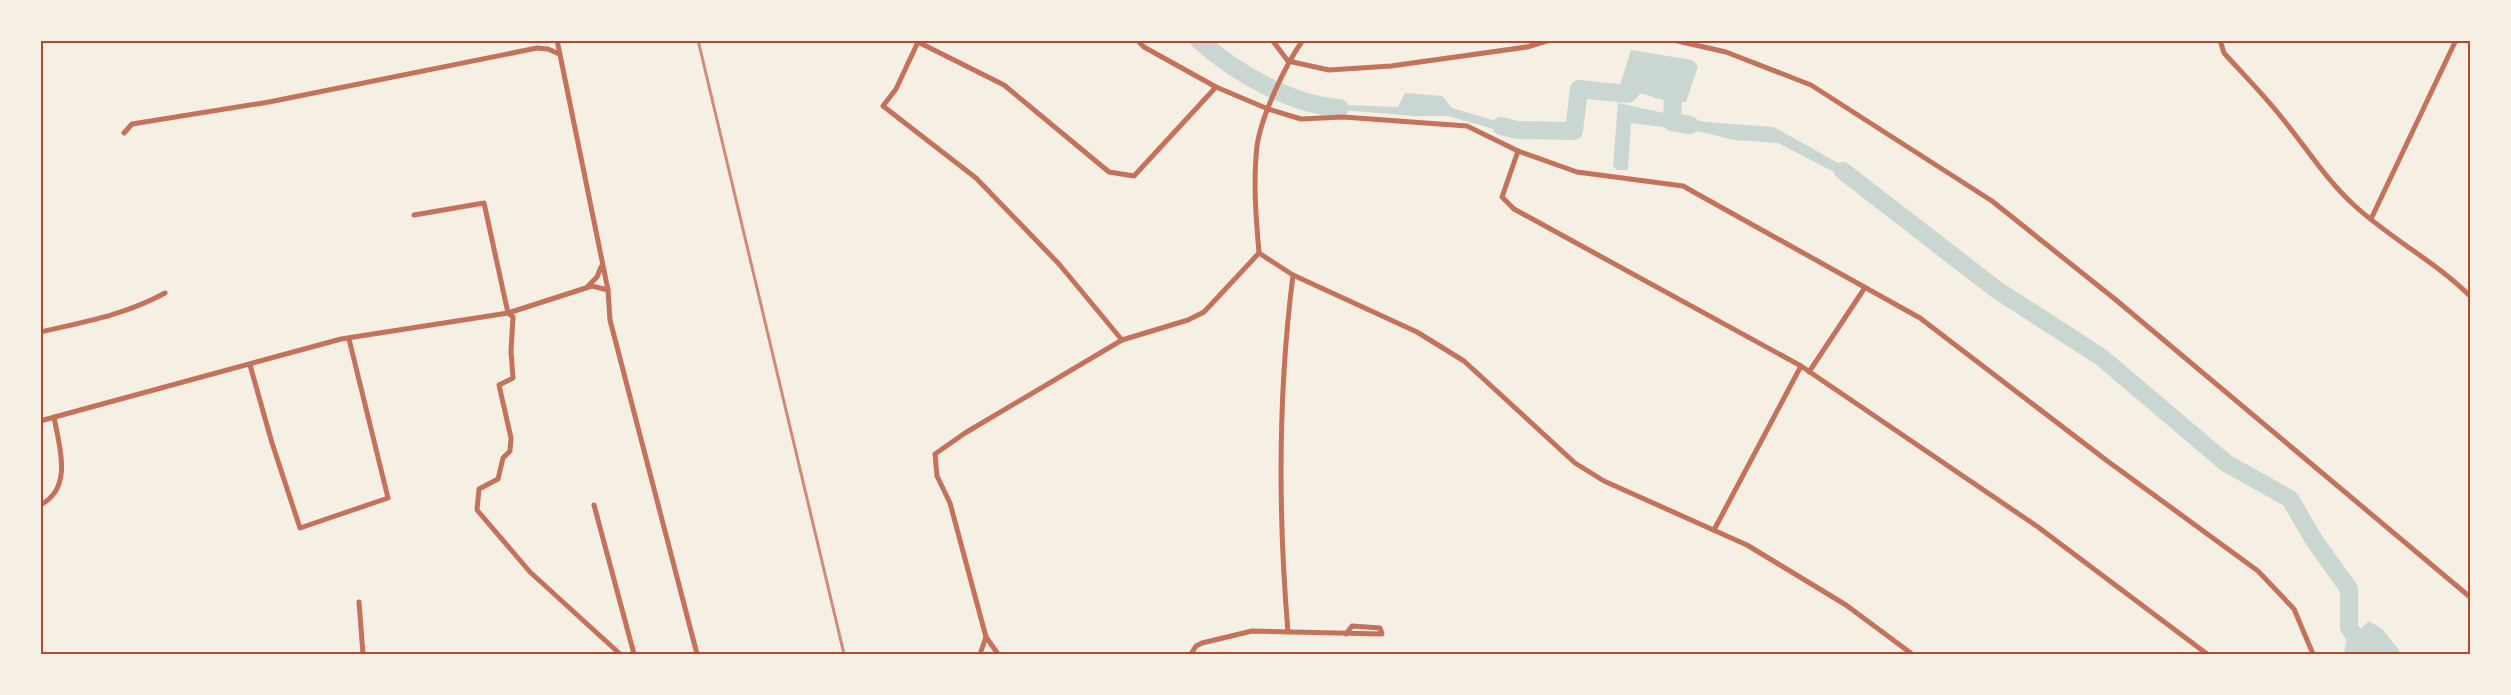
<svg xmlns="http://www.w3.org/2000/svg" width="2511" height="695" viewBox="0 0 2511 695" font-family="Rubik,sans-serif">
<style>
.water{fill:#c9d6d2}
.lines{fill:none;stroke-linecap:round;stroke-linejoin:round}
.river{stroke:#c9d6d2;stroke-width:18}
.minor{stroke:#c5725c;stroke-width:5}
.rail{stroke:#cf8b77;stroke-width:3}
.neatline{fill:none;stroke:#b5482f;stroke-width:2}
</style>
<rect width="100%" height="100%" fill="#f6efe4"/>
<g class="water">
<polygon points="1631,50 1692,60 1698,66 1686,102 1654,98 1648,91 1631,88 1623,91 1620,85"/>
<polygon points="1405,93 1442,96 1452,108 1496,121 1510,120 1526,124 1522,137 1448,116 1414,116 1308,107 1319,104 1398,107"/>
<polygon points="1618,103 1705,122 1774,127 1861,176 1863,187 1778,143 1734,140 1702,132 1631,123 1628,170 1617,170 1613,166"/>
<polygon points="2369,621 2382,629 2399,650 2399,654 2344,654 2346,642"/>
</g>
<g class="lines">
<g class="river">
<path d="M1199 40C1234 72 1291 105 1340 108"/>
<polyline points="1501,126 1517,130 1574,131 1579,89 1628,94 1638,83 1673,93 1672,122 1690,125"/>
<polyline points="1843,171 1997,290 2101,357 2226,463 2290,499 2314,540 2349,589 2349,627 2365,654"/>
</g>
<g class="minor">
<polyline points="557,40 608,290 610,320 697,654"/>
<polyline points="1137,40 1144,47 1216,87 1268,109 1301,119 1343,117 1467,126 1518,151 1502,197 1514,209 1801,366 2038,527 2207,654"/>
<polyline points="1272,40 1288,61"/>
<polyline points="1673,40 1726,52 1811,85 1992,201 2116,300 2470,597"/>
<path d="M2220 40 2224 53C2243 74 2264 95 2282 118 2306 147 2326 180 2355 206 2391 239 2436 262 2470 296"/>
<polyline points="916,41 1004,85 1109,172 1134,176 1216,87"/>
<polyline points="918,42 896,89 883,106 976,178 1059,264 1122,340"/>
<polyline points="1288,61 1329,70 1391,66 1527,47 1550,40"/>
<polyline points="124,133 132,124 269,102 537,48 548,49 559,54"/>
<polyline points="1518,151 1577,172 1683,186 1920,318 2106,460 2258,571 2294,609 2313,654"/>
<polyline points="414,215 484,203 508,313 513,317 511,351 513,378 499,385 511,438 510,451 503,458 498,479 479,489 477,510 530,572 620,654"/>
<polyline points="2371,219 2456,40"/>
<polyline points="1259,253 1293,275 1417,332 1464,361 1575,463 1604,481 1747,545 1846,605 1912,654"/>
<path d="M1259 253C1256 218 1253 182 1257 146 1261 117 1285 65 1303 40"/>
<polyline points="588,286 597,277 601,267"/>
<path d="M40 332C84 322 125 315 165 293"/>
<polyline points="250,365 272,443 300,528 388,498 349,339"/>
<polyline points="1809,372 1864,289"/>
<polyline points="40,421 341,339 508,313 592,286 608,290"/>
<path d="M40 505C74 488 59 446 54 417"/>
<polyline points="594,505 634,654"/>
<polyline points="1714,530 1801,366"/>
<polyline points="359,602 363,654"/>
<path d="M1288 632C1278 513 1278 393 1293 275"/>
<polyline points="980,654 986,637"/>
<polyline points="998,654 986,637 950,503 937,476 935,454 965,433 1122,340 1188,320 1204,312 1259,253"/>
<polyline points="1191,654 1196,646 1202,643 1252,631 1382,634 1380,628 1352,626 1346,634"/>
</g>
<polyline class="rail" points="698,40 844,654"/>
</g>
<rect width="2511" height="695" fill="none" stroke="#f6efe4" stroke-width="84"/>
<rect x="42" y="42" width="2427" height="611" class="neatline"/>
</svg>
